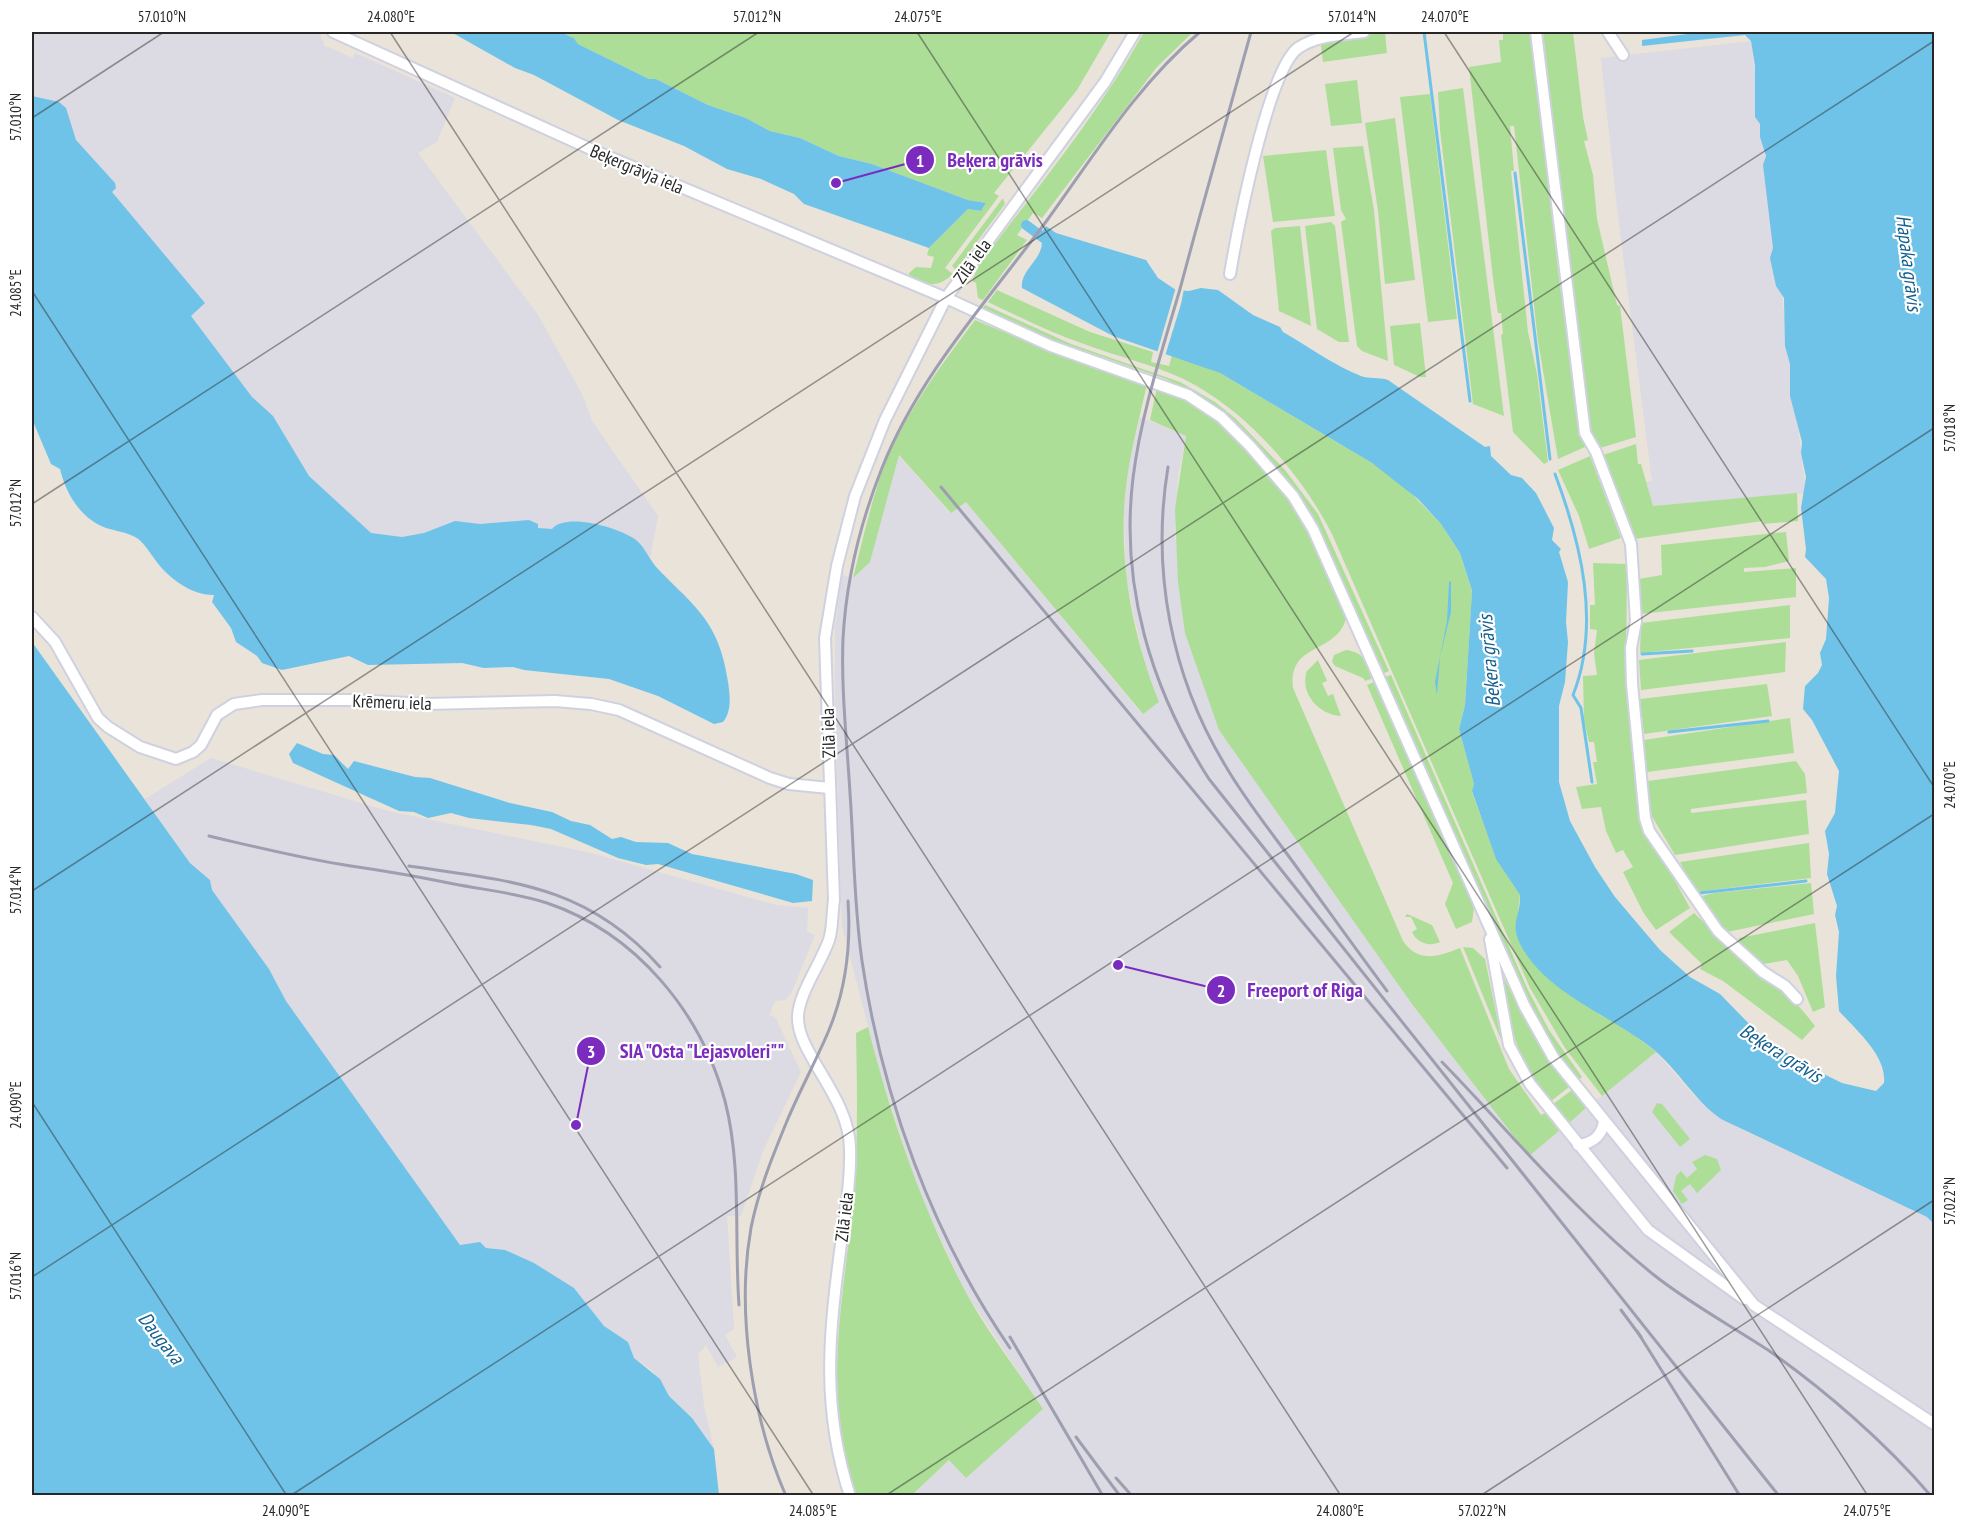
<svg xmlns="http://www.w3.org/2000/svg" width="1966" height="1527" viewBox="0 0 1966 1527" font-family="'PT Sans Narrow',sans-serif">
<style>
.industrial{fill:#dcdae2}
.green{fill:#adde97}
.water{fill:#70c3e8}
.pier{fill:#e9e3d9}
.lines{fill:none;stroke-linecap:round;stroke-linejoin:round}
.stream{stroke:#70c3e8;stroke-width:3}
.canal{stroke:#70c3e8;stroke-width:10}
.minor-casing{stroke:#cfd1e0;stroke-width:14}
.minor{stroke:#fff;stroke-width:10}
.rail{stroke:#9d9fb1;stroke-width:3}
.ticks{fill:none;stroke:#272727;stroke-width:1.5;stroke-opacity:0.45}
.labels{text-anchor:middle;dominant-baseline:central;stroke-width:4.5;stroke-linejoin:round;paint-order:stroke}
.street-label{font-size:18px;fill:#272727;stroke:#fff}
.water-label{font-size:20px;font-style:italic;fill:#136090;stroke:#fff}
.leader{fill:none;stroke:#7b2cbf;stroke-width:2}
.callout-dot{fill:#7b2cbf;stroke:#fff;stroke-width:2}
.mark-label{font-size:18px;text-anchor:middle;font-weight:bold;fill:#fff}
.callout-label{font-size:20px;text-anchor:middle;font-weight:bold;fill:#7b2cbf;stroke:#fff;stroke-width:4.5;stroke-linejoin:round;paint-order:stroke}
.neatline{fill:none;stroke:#272727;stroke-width:2}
.ticks-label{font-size:15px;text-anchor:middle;fill:#272727}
</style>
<rect width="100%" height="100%" fill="#e9e3d9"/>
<g class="industrial">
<polygon points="32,32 319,32 325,46 353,58 355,53 455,98 437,142 418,153 538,315 582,394 592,421 658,516 650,559 319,612 32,268"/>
<polygon points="1751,41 1806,493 1653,506 1645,482 1652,481 1617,208 1601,58"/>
<polygon points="1140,417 1186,436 1178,476 1175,539 1412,1004 1529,1155 1656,1052 1695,1097 1741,1129 1927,1217 1934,1224 1934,1495 912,1495 950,1460 966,1478 1043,1409 964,1290 917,1188 879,1068 842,926 835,702 835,628 842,575 853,578 870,562 898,455 950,513 966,502 1142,714 1159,702 1144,662 1126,577 1124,510 1128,470"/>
<polygon points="211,758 388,811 591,853 776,905 808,908 807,932 815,935 791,994 785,1000 775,1001 769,1015 775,1017 801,1072 763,1151 741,1216 727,1216 734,1329 725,1335 737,1357 718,1367 706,1345 698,1354 704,1406 714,1449 692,1418 669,1396 653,1371 634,1358 628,1343 604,1326 574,1288 525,1259 486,1248 480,1243 460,1245 286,1001 269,969 211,890 210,880 190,863 145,799"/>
</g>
<g class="green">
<path d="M560 32H1111L1077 90 994 193 999 196 945 268 953 274C939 287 928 286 910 280L909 273 916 267 931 268 934 257 927 255 929 248 968 209 981 211 986 203 968 200 872 164 839 156 800 138 770 131 746 118 708 105 656 79H649L578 44 574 38Z"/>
<path d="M1144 32H1193L1157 67 1042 218 1033 213 1017 235 1027 240 983 300 978 298 976 283 972 281 979 265C1036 189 1098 115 1144 32Z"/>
<polygon points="1385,32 1387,53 1323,62 1321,46 1323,41"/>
<polygon points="1503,32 1531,32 1559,278 1585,447 1558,459 1538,341 1514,126 1510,126 1514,171 1511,171 1528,332 1537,374 1548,462 1544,464 1513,432 1501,335 1503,334 1501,313 1498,313 1494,287 1469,67 1501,62 1499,40 1503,40"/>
<polygon points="1543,32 1573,32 1583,117 1588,140 1584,141 1593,175 1597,219 1617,305 1620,306 1636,437 1600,448 1589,430"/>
<polygon points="1357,80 1362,123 1331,126 1325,84"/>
<polygon points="1463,88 1504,416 1473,404 1440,130 1438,92"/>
<polygon points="1430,94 1457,319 1428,322 1400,97"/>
<polygon points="1395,118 1415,280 1385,284 1378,211 1365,123"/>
<polygon points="1363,146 1374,210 1388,361 1362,351 1357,346 1341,222 1346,219 1341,210 1333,148"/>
<polygon points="1326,150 1335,216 1273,222 1263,156"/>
<polygon points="1003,198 1005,204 956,270 952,266"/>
<polygon points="1331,222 1335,226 1349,342 1339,342 1317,329 1305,226"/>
<polygon points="1300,226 1311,326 1279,311 1271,231 1275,228"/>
<path d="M997 290 1090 332 1153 352 1151 362 1169 366 1172 355 1220 373 1372 463 1403 485 1441 524 1460 553 1472 592 1465 705 1459 729 1474 784 1472 792 1496 858 1520 895 1516 933 1522 948 1600 1015 1621 1025 1656 1052 1602 1096 1565 1048 1530 988 1332 534C1302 476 1252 417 1195 385 1161 366 1121 358 1084 344 1051 333 1020 317 988 302Z"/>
<polygon points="985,305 1071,344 1180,382 1215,402 1236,419 1285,470 1318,514 1389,671 1384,673 1313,516 1281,473 1234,421 1202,398 1166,379 1025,330 982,309"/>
<path d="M975 320 1053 352 1147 384C1138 425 1126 467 1124 510 1121 575 1135 642 1159 702L1143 714 966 502 951 513 899 455 870 562 853 578C862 543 870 506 882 472 903 416 939 368 975 320Z"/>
<polygon points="1420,323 1426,377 1420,377 1394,365 1390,326"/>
<path d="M1157 387C1237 418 1295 496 1328 571 1335 587 1342 602 1346 619 1335 655 1288 642 1293 688L1403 941C1418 963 1438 957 1460 948L1509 1069 1541 1115 1545 1113 1559 1131 1529 1156 1412 1004 1219 730 1185 633 1178 582 1175 509 1186 436 1150 420Z"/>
<polygon points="1636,444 1638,464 1641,464 1653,506 1797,493 1798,521 1764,524 1763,521 1634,539 1603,455"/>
<polygon points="1590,456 1621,538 1589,549 1579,516 1558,470"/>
<polygon points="1786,532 1789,561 1765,567 1744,568 1744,572 1796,568 1796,597 1640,614 1639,579 1662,575 1661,545"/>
<polygon points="1593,563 1627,564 1626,675 1641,819 1690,908 1656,930 1643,912 1623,872 1633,867 1623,850 1616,853 1606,831 1601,807 1582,809 1576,787 1597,784 1593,762 1597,762 1594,742 1589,742 1584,720 1583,676 1597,675 1594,653 1597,630 1590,629 1590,605 1595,605"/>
<polygon points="1790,605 1790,638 1640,653 1641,623"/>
<polygon points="1786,642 1785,672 1641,690 1639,660"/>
<path d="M1346 650C1364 652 1367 663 1374 678L1365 681 1363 678 1335 666 1332 662 1334 655Z"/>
<path d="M1318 660 1327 681 1322 683 1328 696 1333 694 1341 716C1319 715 1299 693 1307 671Z"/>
<polygon points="1391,675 1527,988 1549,1030 1582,1077 1578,1080 1554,1047 1529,1005 1385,677"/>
<polygon points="1376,681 1474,908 1472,922 1456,929 1445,904 1453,883 1367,685"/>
<polygon points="1767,684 1772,716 1644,734 1640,699"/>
<polygon points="1790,718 1794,753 1647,772 1644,740"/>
<polygon points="1796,761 1805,774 1807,793 1691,809 1691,813 1806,800 1809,834 1675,855 1650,813 1648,781"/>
<polygon points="1809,843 1811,878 1695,892 1680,862"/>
<polygon points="1811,883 1814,914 1727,932 1709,915 1698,897 1714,893"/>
<path d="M1694 913C1734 952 1782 981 1815 1026L1802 1040 1723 981 1700 969 1702 964 1669 932Z"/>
<path d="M1407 914 1432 925 1440 942C1429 947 1417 943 1412 932L1417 929 1411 917H1405Z"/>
<polygon points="1815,923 1825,1007 1813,1012 1798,976 1787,960 1763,964 1738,944 1739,938"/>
<polygon points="1463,947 1473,948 1485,959 1502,1042"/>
<path d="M1500 970 1533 1035 1569 1087 1550 1102C1514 1052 1510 1029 1500 970Z"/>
<path d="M868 1027C891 1117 921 1205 963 1287 983 1326 1018 1371 1043 1409L966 1478 949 1460 912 1495H857C818 1386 847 1290 855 1179 858 1130 857 1081 856 1033Z"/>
<polygon points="1572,1090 1586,1108 1568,1124 1552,1105"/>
<polygon points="1657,1103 1662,1104 1690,1139 1680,1147 1652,1112"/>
<polygon points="1705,1155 1717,1159 1721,1170 1697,1193 1690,1184 1681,1191 1688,1200 1682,1204 1673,1191 1676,1176 1681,1171 1687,1178 1697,1169 1692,1162"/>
</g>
<g class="water">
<polygon points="451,32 560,32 574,38 578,44 649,79 656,79 708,105 746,118 770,131 800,138 839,156 872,164 968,200 986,203 981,211 968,209 929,248 804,204 794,194 761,179 727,169 684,146 618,120 534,75 515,68"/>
<path d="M1703 32H1934V1224L1927 1217 1721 1119C1694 1100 1679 1071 1654 1050 1614 1017 1552 996 1524 951 1507 923 1521 919 1520 895L1496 859 1472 791 1474 784 1459 729 1465 705 1472 591 1460 553 1441 524 1418 499 1372 463 1220 373 1113 336 1022 288C1020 270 1041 261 1042 243L1038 237 1046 226 1056 233 1146 260 1158 278 1176 290 1189 291 1201 288 1218 290 1253 315 1280 327 1283 332C1308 346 1333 365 1361 376 1369 379 1379 377 1388 380L1485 447 1490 446 1491 456 1511 475 1522 478 1536 493 1554 528 1552 540 1561 549 1559 552 1568 582 1566 622 1568 642 1565 682 1559 706V782L1570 821 1595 867 1615 897 1660 950 1690 977 1720 994 1758 1033 1801 1063 1842 1083 1876 1091 1884 1083C1887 1056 1856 1030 1839 1011L1836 976 1839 932 1835 915 1837 906 1827 874 1829 854 1825 831 1835 813 1839 771 1812 720 1803 709 1805 686 1818 673 1822 665 1820 653 1826 639 1829 598 1826 579 1805 557 1806 549 1801 508 1806 477 1801 453 1802 442 1790 396V364L1785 346 1784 298 1776 286 1770 258 1773 248 1763 165 1766 156 1760 137V124L1755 117V66L1751 41 1745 35 1642 46V40Z"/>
<path d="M32 96 59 102 66 108 76 140 115 183 116 188 112 192 205 303 191 316 252 397 273 416 309 476 371 533 402 537 424 533 455 521 480 524 529 520 538 524V528L552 529C566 512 620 528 636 540 645 547 650 561 658 569 697 609 719 622 728 682 730 695 732 711 723 722L714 724 658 696 609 679 524 670 513 667 484 668 462 663 368 665 349 656 282 670 262 663 257 656 236 642 231 628 212 602 214 595C193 596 168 578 156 561 150 553 143 541 135 537 126 532 112 530 106 528 81 519 66 494 60 469L51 464 32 419Z"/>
<polygon points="1449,581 1451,582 1451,612 1440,657 1437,695 1435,682 1447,621"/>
<polygon points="32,642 190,863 210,880 212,890 269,969 286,1001 460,1245 480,1242 486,1248 505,1250 534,1263 574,1288 604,1326 628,1342 634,1358 660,1379 669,1396 692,1418 714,1449 719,1495 32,1495"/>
<polygon points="297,743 323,754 334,755 348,769 354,761 415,777 430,778 510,803 552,812 571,821 590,825 612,839 621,837 636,842 668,843 692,854 796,874 813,880 812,901 793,903 658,864 646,865 618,858 551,829 531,825 469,818 451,813 428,818 414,812 399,811 293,763 289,754"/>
</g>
<polygon class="pier" points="1176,287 1184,289 1181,304 1165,356 1157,353"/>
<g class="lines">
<g class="stream">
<polyline points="1424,32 1470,401"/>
<polyline points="1515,173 1550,459"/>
<path d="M1555 474C1581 543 1601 624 1573 695L1581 708 1592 782"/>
<polyline points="1642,654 1692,651"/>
<polyline points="1669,732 1768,721"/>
<polyline points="1699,893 1806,881"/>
</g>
<polyline class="canal" points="1026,225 1049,242"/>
<g class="minor-casing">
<g id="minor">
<polyline points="333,32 595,151 946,298 1051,346 1188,395 1221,417 1250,446 1293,496 1313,529 1525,1007 1553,1057 1754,1305 1934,1424"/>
<polyline points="1536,32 1585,433 1596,452 1631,544 1636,621 1631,648 1632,684 1645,818 1649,831 1718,931 1763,972 1785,986 1797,999"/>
<polyline points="1608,32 1623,55"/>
<path d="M1230 274C1237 232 1268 70 1298 48 1317 35 1342 35 1364 32"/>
<polyline points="32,617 55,642 98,718 108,727 140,747 176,759 193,752 201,745 217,715 234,704 262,700 351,700 427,704 555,701 591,704 619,710 770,778 789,784 829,788"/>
<polyline points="1490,939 1509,1045 1530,1084 1648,1230 1744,1299"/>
<path d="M1578 1145C1593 1143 1602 1136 1604 1121"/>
<path d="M850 1496C821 1407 829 1334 841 1244 845 1213 851 1181 850 1149 850 1097 796 1053 798 1016 799 993 821 963 829 940 833 928 832 913 834 900L825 638 837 566 855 496 885 420 946 298 1105 82 1135 32"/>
</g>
</g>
<use href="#minor" class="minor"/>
<g class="rail">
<path d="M1251 32C1227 117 1203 203 1180 289 1162 351 1141 414 1133 478 1120 586 1151 689 1209 779L1779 1496"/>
<path d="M1168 467C1151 570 1171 676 1225 765 1244 798 1268 828 1290 858 1323 903 1354 947 1387 991"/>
<polyline points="941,487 1507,1168"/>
<path d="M209 836C256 847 303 859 351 866 386 871 420 877 454 884 485 890 517 893 547 903 636 933 701 1012 725 1101 742 1167 734 1237 739 1305"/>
<path d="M409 866C511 881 587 885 660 967"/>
<path d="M1442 1062C1512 1134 1575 1212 1654 1275 1689 1303 1730 1325 1768 1350 1825 1390 1886 1443 1931 1496"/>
<polyline points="1621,1310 1641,1337"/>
<polyline points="1637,1331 1740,1496"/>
<polyline points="1010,1337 1103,1496"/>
<path d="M1010 1348C932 1235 882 1096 862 961 854 906 854 849 850 793 847 742 841 690 843 639 846 582 861 521 882 468 919 375 989 299 1048 219 1095 154 1138 84 1200 32"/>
<polyline points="1076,1437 1120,1496"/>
<polyline points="1116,1478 1132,1496"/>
<path d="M786 1496C752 1418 736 1312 751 1228 758 1192 773 1155 787 1121 800 1090 816 1061 829 1030 846 989 851 944 848 901"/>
</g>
</g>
<path class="ticks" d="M390 32 1341 1496M917 32 1868 1496M1444 32 1934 787M32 118 164 32M32 291 814 1496M32 504 759 32M32 891 1354 32M32 1102 287 1496M32 1277 1934 41M290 1496 1934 428M885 1496 1934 814M1480 1496 1934 1200"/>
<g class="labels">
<g class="street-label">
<text transform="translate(637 169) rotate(23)">Beķergrāvja iela</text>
<text transform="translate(972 261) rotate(-54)">Zilā iela</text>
<text transform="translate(392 702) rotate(2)">Krēmeru iela</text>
<text transform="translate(828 733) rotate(-92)">Zilā iela</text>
<text transform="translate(844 1217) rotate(-83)">Zilā iela</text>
</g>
<g class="water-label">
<text transform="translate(1909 263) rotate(83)">Hapaka grāvis</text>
<text transform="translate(1489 661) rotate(-95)">Beķera grāvis</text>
<text transform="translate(1781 1053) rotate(32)">Beķera grāvis</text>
<text transform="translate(161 1338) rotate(52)">Daugava</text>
</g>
</g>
<path class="leader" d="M836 183L920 160M1118 965L1221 990M576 1125L591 1051"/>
<g class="callout-dot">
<circle cx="836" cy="183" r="6"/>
<circle cx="1118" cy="965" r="6"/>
<circle cx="576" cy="1125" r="6"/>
<circle cx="920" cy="160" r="15"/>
<circle cx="1221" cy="990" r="15"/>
<circle cx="591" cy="1051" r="15"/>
</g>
<g class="mark-label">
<text x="920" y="167">1</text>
<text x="1221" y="997">2</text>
<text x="591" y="1058">3</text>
</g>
<g class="callout-label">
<text x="995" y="167">Beķera grāvis</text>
<text x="1305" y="997">Freeport of Riga</text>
<text x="702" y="1058">SIA "Osta "Lejasvoleri""</text>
</g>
<rect width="1966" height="1527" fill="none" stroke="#ffffff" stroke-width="66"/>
<rect x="33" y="33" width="1900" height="1461" class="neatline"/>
<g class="ticks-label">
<text x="162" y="22">57.010°N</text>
<text x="391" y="22">24.080°E</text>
<text x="757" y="22">57.012°N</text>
<text x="918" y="22">24.075°E</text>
<text x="1352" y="22">57.014°N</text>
<text x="1445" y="22">24.070°E</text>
<text transform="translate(16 117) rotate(-90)" y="5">57.010°N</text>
<text transform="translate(16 293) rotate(-90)" y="5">24.085°E</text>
<text transform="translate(1950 428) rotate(-90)" y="5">57.018°N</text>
<text transform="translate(16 503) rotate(-90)" y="5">57.012°N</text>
<text transform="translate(1950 785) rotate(-90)" y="5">24.070°E</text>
<text transform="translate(16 890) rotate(-90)" y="5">57.014°N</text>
<text transform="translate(16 1105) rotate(-90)" y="5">24.090°E</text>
<text transform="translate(1950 1201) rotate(-90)" y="5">57.022°N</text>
<text transform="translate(16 1276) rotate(-90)" y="5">57.016°N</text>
<text x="286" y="1516">24.090°E</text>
<text x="813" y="1516">24.085°E</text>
<text x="1340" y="1516">24.080°E</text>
<text x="1482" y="1516">57.022°N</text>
<text x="1867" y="1516">24.075°E</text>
</g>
</svg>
